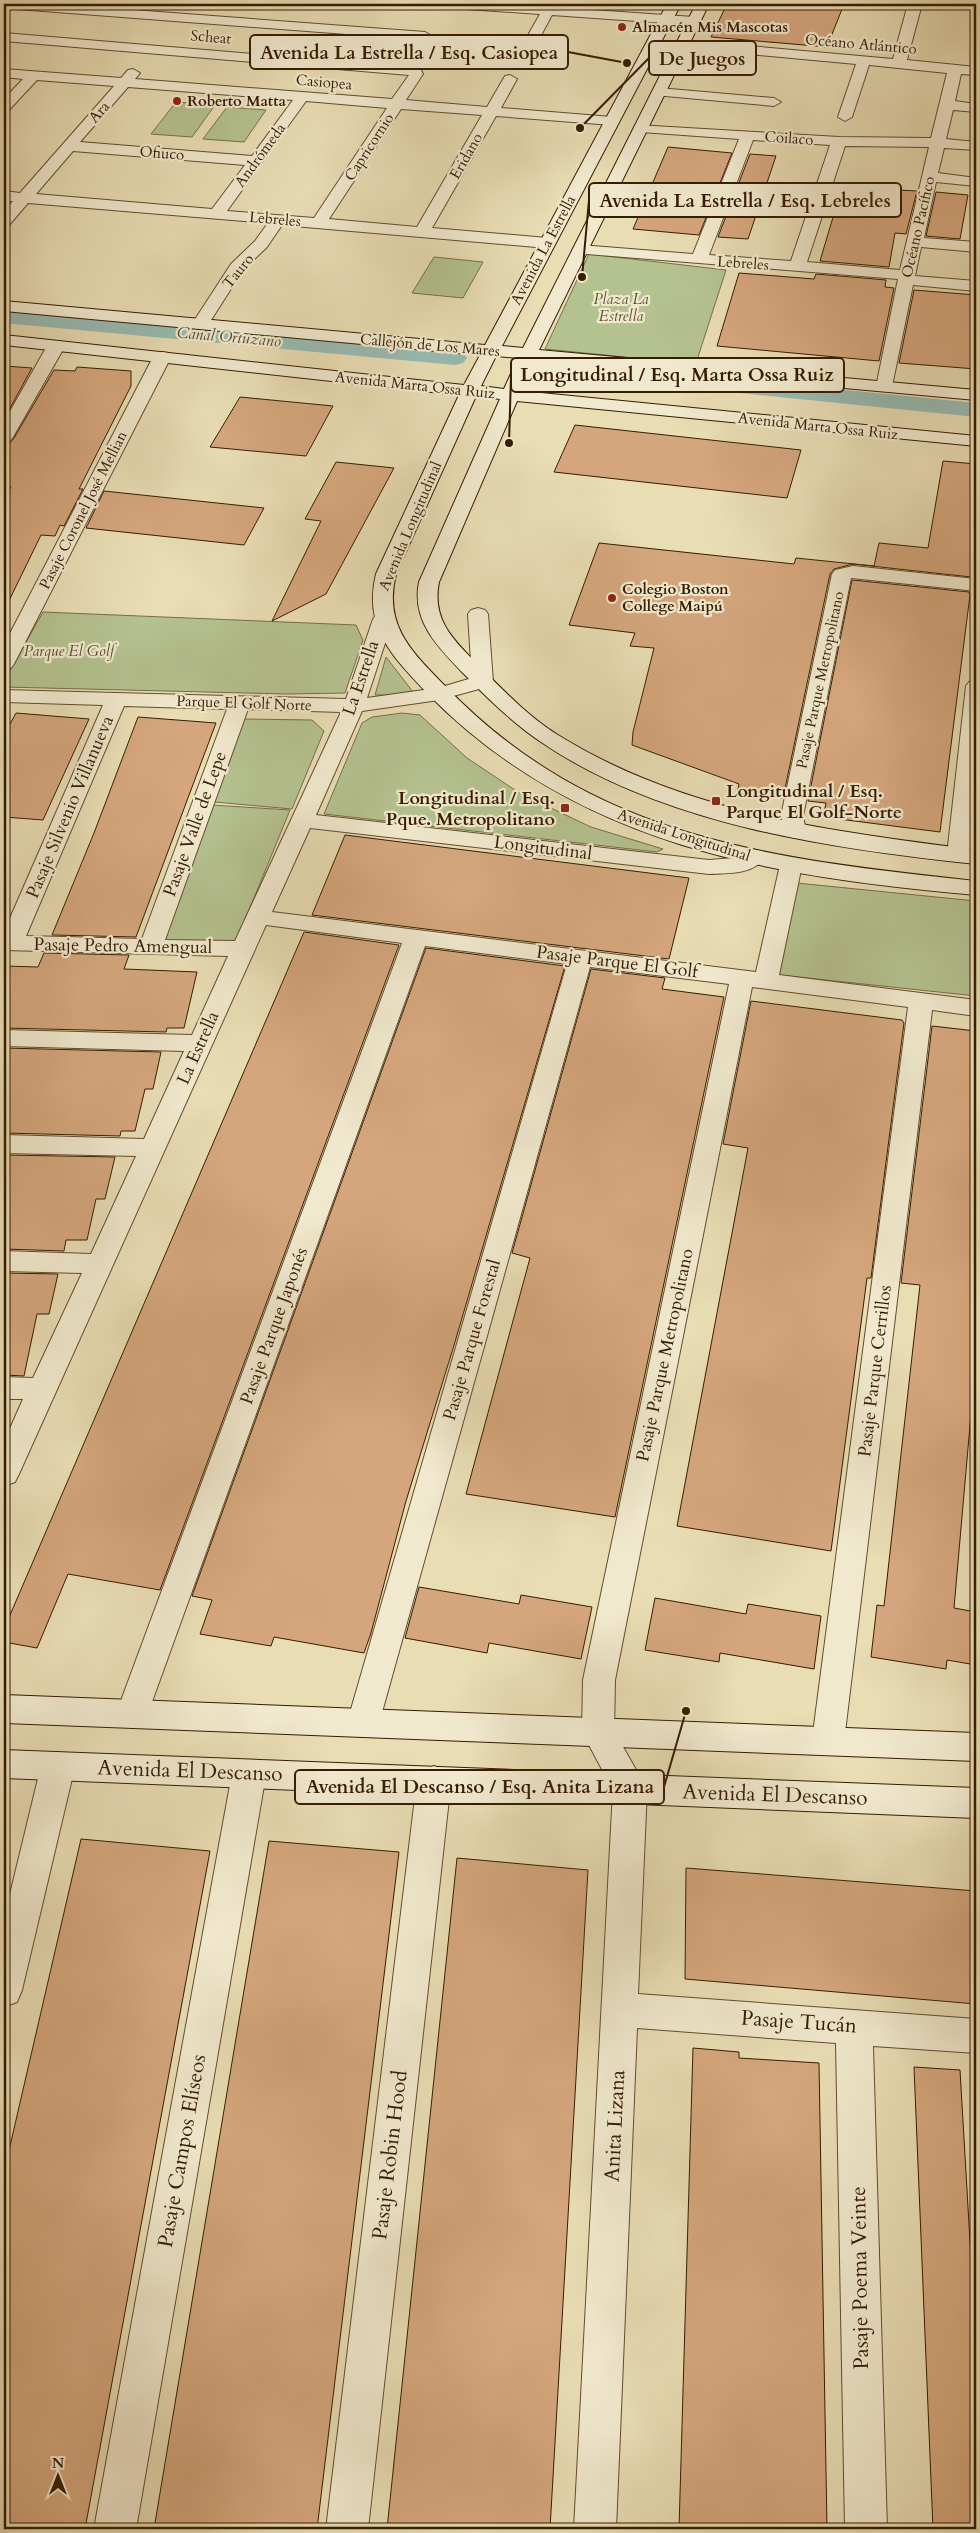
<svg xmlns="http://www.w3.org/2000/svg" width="980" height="2533" viewBox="0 0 980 2533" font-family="Cardo,serif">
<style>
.green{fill:#b4c28f;stroke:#756f48}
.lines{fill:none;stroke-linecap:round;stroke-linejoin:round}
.canal{fill:#98bbb3;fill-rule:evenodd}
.building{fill:#d5a67d;stroke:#361c00}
.street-casing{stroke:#634c2d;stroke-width:2}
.secondary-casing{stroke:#361c00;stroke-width:2}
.street{fill:#f1e9ce;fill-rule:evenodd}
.secondary{fill:#f1e9ce;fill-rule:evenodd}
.poi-dot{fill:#8f2418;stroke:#f1e9ce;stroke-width:2}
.labels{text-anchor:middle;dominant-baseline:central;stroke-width:4.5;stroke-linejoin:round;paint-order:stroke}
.far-poi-label{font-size:15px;font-weight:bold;fill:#361c00;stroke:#f1e9ce;text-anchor:start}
.far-street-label{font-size:15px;fill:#361c00;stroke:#f1e9ce}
.far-park-label{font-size:15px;font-style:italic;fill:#5c4e2b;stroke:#f1e9ce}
.far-water-label{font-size:16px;font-style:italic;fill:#534c36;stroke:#f1e9ce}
.street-label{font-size:18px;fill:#361c00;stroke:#f1e9ce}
.poi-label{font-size:18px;font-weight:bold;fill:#361c00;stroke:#f1e9ce;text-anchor:start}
.near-street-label{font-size:21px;fill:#361c00;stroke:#f1e9ce}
.leader{fill:none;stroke:#361c00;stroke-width:2}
.callout-dot{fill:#361c00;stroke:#f1e9ce;stroke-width:2}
.callout{fill:#f1e9ce;stroke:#361c00;stroke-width:2}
.callout-label{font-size:19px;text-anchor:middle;font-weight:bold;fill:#361c00}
</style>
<rect width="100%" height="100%" fill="#e9ddb4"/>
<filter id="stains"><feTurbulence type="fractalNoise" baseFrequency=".004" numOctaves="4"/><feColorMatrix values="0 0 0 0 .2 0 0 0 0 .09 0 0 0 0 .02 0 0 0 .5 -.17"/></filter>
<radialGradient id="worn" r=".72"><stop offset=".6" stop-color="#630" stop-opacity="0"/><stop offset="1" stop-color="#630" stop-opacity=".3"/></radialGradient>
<g class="green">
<polygon points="176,102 215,105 192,137 151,134"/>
<polygon points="227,107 266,110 244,142 203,139"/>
<polygon points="589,254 726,270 698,357 703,365 545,349"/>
<polygon points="434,257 483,262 463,298 412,293"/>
<polygon points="43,612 356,625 363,640 345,693 287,694 4,687 4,681"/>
<polygon points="386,657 413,692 396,695 375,695"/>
<polygon points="402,713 420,715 467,758 521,794 591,827 663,849 657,852 324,814 362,723 372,717"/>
<polygon points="244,719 312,720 324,731 292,809 214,802"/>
<polygon points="212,805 290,810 236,942 162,940"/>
<polygon points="797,883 976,901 976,996 779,975"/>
</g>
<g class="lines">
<g class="canal">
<polygon points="4,309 455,351 463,353 467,358 463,363 455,365 4,323"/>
<polygon points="551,361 976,403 976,417 543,373 539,368 543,363"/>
</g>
</g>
<g class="building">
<polygon points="727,4 844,4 827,47 711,37"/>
<polygon points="668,147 732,153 699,235 633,229"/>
<polygon points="750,154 776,156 748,239 718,237"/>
<polygon points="842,187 917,191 906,234 895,233 889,267 820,261"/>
<polygon points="936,192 968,195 960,239 926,236"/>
<polygon points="739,273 814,279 816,274 886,280 885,287 894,288 879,361 717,346"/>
<polygon points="914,290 976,295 976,369 899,363"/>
<polygon points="4,366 32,368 4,419"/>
<polygon points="77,367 131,371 131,386 79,489 83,489 64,526 60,525 55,536 41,535 4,611 4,499 11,487 4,486 4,444 10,443 14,438 54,370 75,371"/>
<polygon points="240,397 333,406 306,456 210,447"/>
<polygon points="575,425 801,450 787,498 554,472"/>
<polygon points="943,461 976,464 976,529 971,577 853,564 834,569 830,574 783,798 737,793 739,784 632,745 633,732 654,648 630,646 635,633 569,625 599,543 794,564 796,558 874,566 879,543 928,548"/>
<polygon points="336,462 394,468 326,594 272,621 321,521 305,519"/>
<polygon points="104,491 264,508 244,545 86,528"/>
<polygon points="852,580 969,592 970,595 940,832 823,817 826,803 808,801"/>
<polygon points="16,713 89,719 43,820 4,817 4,724 10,724"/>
<polygon points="138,717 216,723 136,937 52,935 94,833"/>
<polygon points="345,835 689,878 669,959 312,915"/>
<polygon points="304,932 399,945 160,1590 68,1574 37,1648 4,1642 4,1629"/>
<polygon points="426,948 565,966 455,1342 406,1501 371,1633 364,1653 274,1637 271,1646 200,1634 212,1600 192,1596"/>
<polygon points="44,953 129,955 124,969 197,972 184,1028 167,1028 166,1032 4,1028 4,966 38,967"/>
<polygon points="591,969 665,978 662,989 724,997 615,1517 466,1494 530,1258 512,1253"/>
<polygon points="751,1001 902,1020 904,1023 871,1278 867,1278 831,1551 677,1526 748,1148 723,1144"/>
<polygon points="932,1026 976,1031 976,1357 954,1608 976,1612 976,1665 947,1660 946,1669 871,1657 877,1605 884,1606 920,1285 901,1283"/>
<polygon points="4,1048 161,1052 153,1089 145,1089 135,1131 121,1131 120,1136 4,1133"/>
<polygon points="4,1155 115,1157 105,1199 96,1199 87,1240 66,1240 64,1251 4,1249"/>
<polygon points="4,1273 58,1274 49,1314 37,1314 24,1376 4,1375"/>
<polygon points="419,1587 519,1604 521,1595 592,1607 581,1659 489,1643 487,1653 405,1638"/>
<polygon points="655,1598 746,1614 748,1604 821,1616 814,1669 720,1653 719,1662 645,1650"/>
<polygon points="81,1839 210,1851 85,2529 4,2529 4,2172"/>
<polygon points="269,1841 399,1852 317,2529 154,2529"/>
<polygon points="457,1858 588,1870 550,2529 387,2529"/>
<polygon points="686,1868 976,1891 976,2004 685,1979"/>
<polygon points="693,2048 739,2052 739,2058 819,2063 827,2529 679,2529"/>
<polygon points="914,2067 960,2070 976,2344 976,2529 933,2529"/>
</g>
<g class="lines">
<g class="street-casing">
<g id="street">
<polygon points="4,4 53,4 425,32 432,36 425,40 4,8"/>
<polygon points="445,4 504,4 694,17 701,21 694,25 552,15 525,65 518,69 511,65 540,14 451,8"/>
<path d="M908 4H922L907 60 976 67V75L961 74 955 101 976 104V112L953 110 946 139 976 142V150L944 148 938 173 976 178V186L936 182 924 238 976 242V252L921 247 915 276 976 281V291L913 285 891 391H879L876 387 898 279 574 253 572 250 580 245 693 254 739 139 641 132 634 128 636 125 839 137 931 138 947 73 869 65 852 117 845 121 838 117 856 64 683 48 676 44 683 40 893 59ZM753 140 830 145 791 261 709 255ZM845 146 929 147 900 270 807 262Z"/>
<path d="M4 33 420 68 423 74 406 100 487 107 505 76 510 75 517 79 501 108 612 117 619 121 612 125 496 116 432 228 547 238 555 243 553 246 547 248 282 225 267 247 243 270 206 328H194L192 324 231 264 255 241 268 223 28 203 10 224 4 226V212L13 201H4V191L20 193 114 86 37 80 9 110 4 111V99L23 79 4 77V69L121 78 128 70 133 69 140 73 135 79 392 99 409 75 4 41ZM128 87 293 100 252 156 80 142ZM306 101 387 108 314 218 227 211ZM401 109 482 115 417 227 329 219ZM73 151 245 165 212 209 36 194Z"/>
<polygon points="659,88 774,98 781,102 774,106 654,95 652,92"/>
<polygon points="56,341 62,342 65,346 13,437 10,441 4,442 4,422 47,346 50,342"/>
<polygon points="162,352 168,353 171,357 14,664 11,668 4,670 4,645 153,357 156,353"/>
<polygon points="853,566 976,579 976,591 851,578 803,816 806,831 803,836 795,838 787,836 781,816 832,574 835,570"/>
<path d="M478 608 485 610 488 614 493 682 490 686 439 700 362 711 316 815 709 860 734 858 753 851 761 853 764 858C753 875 727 873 709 874L310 828 272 912 756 972 780 865 783 860 791 858 799 860 802 865 779 975 976 1000V1016L932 1010 844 1741 840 1751 828 1755 816 1751 812 1741 908 1007 752 987 615 1680 614 1731 647 1789 638 1994 976 2019V2053L873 2046 887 2529H845L836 2043 637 2028 616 2529H574L613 1790 582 1732 583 1680 729 984 590 967 379 1723 375 1733 363 1737 351 1733 347 1723 567 964 425 946 144 1724 132 1728 120 1724 116 1714 402 943 266 925 19 1474 15 1482 4 1486V1442L23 1399H4V1377L33 1378 82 1273 4 1271V1251L91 1254 136 1156 4 1153V1135L144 1139 184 1051 4 1046V1030L192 1035 228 956 4 950V932L103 705 4 702V690L346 699 373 619 376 615H390L393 619 367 698 438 688 472 678 468 614 471 610ZM124 706 227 709 142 939 26 936ZM248 709 341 712 235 941 165 940Z"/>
<polygon points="976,680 976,787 969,855 966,860 958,862 950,860 947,855 966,686 969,682"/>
<polygon points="58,1752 70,1756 75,1766 22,1990 17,2002 4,2007 4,1919 41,1766 46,1756"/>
<polygon points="249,1760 261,1764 266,1774 136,2529 94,2529 232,1774 237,1764"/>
<polygon points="434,1766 446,1771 451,1781 368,2529 326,2529 417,1781 422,1771"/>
</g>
</g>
<g class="secondary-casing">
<g id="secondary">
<path d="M667 4H681L502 346 523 348 696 4H709L539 350 976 390V400L535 360 521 391 976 436V446L517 401 439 582C431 622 456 642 481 668 505 692 529 717 558 735 685 814 831 831 976 850V864C832 849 663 825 541 742 513 723 488 699 465 675 439 648 411 622 419 582L500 399 476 396 396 574C383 626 412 652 446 687 595 841 775 859 976 881V895C772 877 576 846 426 692 392 656 363 627 376 574L459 395 4 345V335L464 385 480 355 4 311V301L485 345ZM496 356 518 358 504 389 481 386Z"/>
<polygon points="4,1695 976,1733 976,1761 4,1723"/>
<polygon points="4,1750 976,1788 976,1818 4,1778"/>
</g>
</g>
<use href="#street" class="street"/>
<use href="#secondary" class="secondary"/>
</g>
<g class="poi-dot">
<circle cx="622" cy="27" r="5"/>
<circle cx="177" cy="101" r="5"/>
<circle cx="612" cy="598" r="5"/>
<rect x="711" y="796" width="10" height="10" rx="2.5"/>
<rect x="560" y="803" width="10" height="10" rx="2.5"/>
</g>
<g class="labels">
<g class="far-poi-label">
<text x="632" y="27">Almacén Mis Mascotas</text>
<text x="187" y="101">Roberto Matta</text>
<text x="622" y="589">Colegio Boston<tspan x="622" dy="17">College Maipú</tspan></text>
</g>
<g class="far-street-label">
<text transform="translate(211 37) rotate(5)">Scheat</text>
<text transform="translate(861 44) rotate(5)">Océano Atlántico</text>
<text transform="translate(324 82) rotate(5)">Casiopea</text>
<text transform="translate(99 112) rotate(-49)">Ara</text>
<text transform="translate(789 138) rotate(4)">Coilaco</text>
<text transform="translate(369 147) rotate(-57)">Capricornio</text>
<text transform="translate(162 153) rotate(5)">Ofiuco</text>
<text transform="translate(260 155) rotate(-54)">Andrómeda</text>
<text transform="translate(466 156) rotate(-60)">Eridano</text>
<text transform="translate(275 219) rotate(5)">Lebreles</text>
<text transform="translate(918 227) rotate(-77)">Océano Pacífico</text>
<text transform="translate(543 250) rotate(-62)">Avenida La Estrella</text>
<text transform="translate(743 263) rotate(4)">Lebreles</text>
<text transform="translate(238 271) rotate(-51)">Tauro</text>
<text transform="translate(430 345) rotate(5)">Callejón de Los Mares</text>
<text transform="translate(415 385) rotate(6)">Avenida Marta Ossa Ruiz</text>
<text transform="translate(818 426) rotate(6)">Avenida Marta Ossa Ruiz</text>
<text transform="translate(83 510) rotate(-63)">Pasaje Coronel José Mellian</text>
<text transform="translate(410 526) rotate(-67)">Avenida Longitudinal</text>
<text transform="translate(820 680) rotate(-78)">Pasaje Parque Metropolitano</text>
<text transform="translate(244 703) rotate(2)">Parque El Golf Norte</text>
<text transform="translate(684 835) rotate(18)">Avenida Longitudinal</text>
</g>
<g class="far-park-label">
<text x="621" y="299">Plaza La<tspan x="621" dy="17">Estrella</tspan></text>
<text x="69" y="651">Parque El Golf</text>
</g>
<g class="far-water-label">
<text transform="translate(229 337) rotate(5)">Canal Ortuzano</text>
</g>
<g class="street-label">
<text transform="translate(361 678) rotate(-71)">La Estrella</text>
<text transform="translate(70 807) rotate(-67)">Pasaje Silvenio Villanueva</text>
<text transform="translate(195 824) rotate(-70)">Pasaje Valle de Lepe</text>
<text transform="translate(543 848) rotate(7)">Longitudinal</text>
<text transform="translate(123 946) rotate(1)">Pasaje Pedro Amengual</text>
<text transform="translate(617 962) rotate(7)">Pasaje Parque El Golf</text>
<text transform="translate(198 1048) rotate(-66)">La Estrella</text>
<text transform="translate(274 1326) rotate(-70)">Pasaje Parque Japonés</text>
<text transform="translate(472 1340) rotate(-74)">Pasaje Parque Forestal</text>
<text transform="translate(665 1355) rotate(-78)">Pasaje Parque Metropolitano</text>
<text transform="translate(875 1371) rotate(-83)">Pasaje Parque Cerrillos</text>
</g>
<g class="poi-label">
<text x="726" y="791">Longitudinal / Esq.<tspan x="726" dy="21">Parque El Golf-Norte</tspan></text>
<text x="555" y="798" text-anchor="end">Longitudinal / Esq.<tspan x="555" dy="21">Pque. Metropolitano</tspan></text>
</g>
<g class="near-street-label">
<text transform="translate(190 1771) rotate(2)">Avenida El Descanso</text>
<text transform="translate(775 1795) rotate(2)">Avenida El Descanso</text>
<text transform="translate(799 2022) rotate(4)">Pasaje Tucán</text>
<text transform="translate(615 2126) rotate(-87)">Anita Lizana</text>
<text transform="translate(182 2151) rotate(-80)">Pasaje Campos Elíseos</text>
<text transform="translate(390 2155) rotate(-83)">Pasaje Robin Hood</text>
<text transform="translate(860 2278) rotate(-91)">Pasaje Poema Veinte</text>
</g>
</g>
<path class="leader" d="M627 63L568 52M580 128L649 58M582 277L589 200M509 443L511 375M686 1711L664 1787"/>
<g class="callout-dot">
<circle cx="627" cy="63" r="5"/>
<circle cx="580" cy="128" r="5"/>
<circle cx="582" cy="277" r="5"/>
<circle cx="509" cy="443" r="5"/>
<circle cx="686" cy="1711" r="5"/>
</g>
<g class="callout">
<rect x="250" y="35" width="318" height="34" rx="5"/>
<rect x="649" y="41" width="107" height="34" rx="5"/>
<rect x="589" y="183" width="312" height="34" rx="5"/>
<rect x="511" y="358" width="333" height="34" rx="5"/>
<rect x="295" y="1770" width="369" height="34" rx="5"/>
</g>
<g class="callout-label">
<text x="409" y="59">Avenida La Estrella / Esq. Casiopea</text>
<text x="702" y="65">De Juegos</text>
<text x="745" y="207">Avenida La Estrella / Esq. Lebreles</text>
<text x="677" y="381">Longitudinal / Esq. Marta Ossa Ruiz</text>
<text x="480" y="1793">Avenida El Descanso / Esq. Anita Lizana</text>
</g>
<rect width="980" height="2533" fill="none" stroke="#e9ddb4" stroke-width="20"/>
<rect x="5" y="5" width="970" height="2523" fill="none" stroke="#361c00" stroke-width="2.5"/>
<rect x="10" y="10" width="960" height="2513" fill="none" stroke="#361c00"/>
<g transform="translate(58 2476)" stroke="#f1e9ce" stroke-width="4" paint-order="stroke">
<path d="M0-4L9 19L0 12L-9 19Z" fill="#361c00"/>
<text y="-8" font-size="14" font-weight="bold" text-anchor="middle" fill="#361c00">N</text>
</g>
<rect width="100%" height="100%" filter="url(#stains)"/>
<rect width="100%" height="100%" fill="url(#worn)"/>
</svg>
